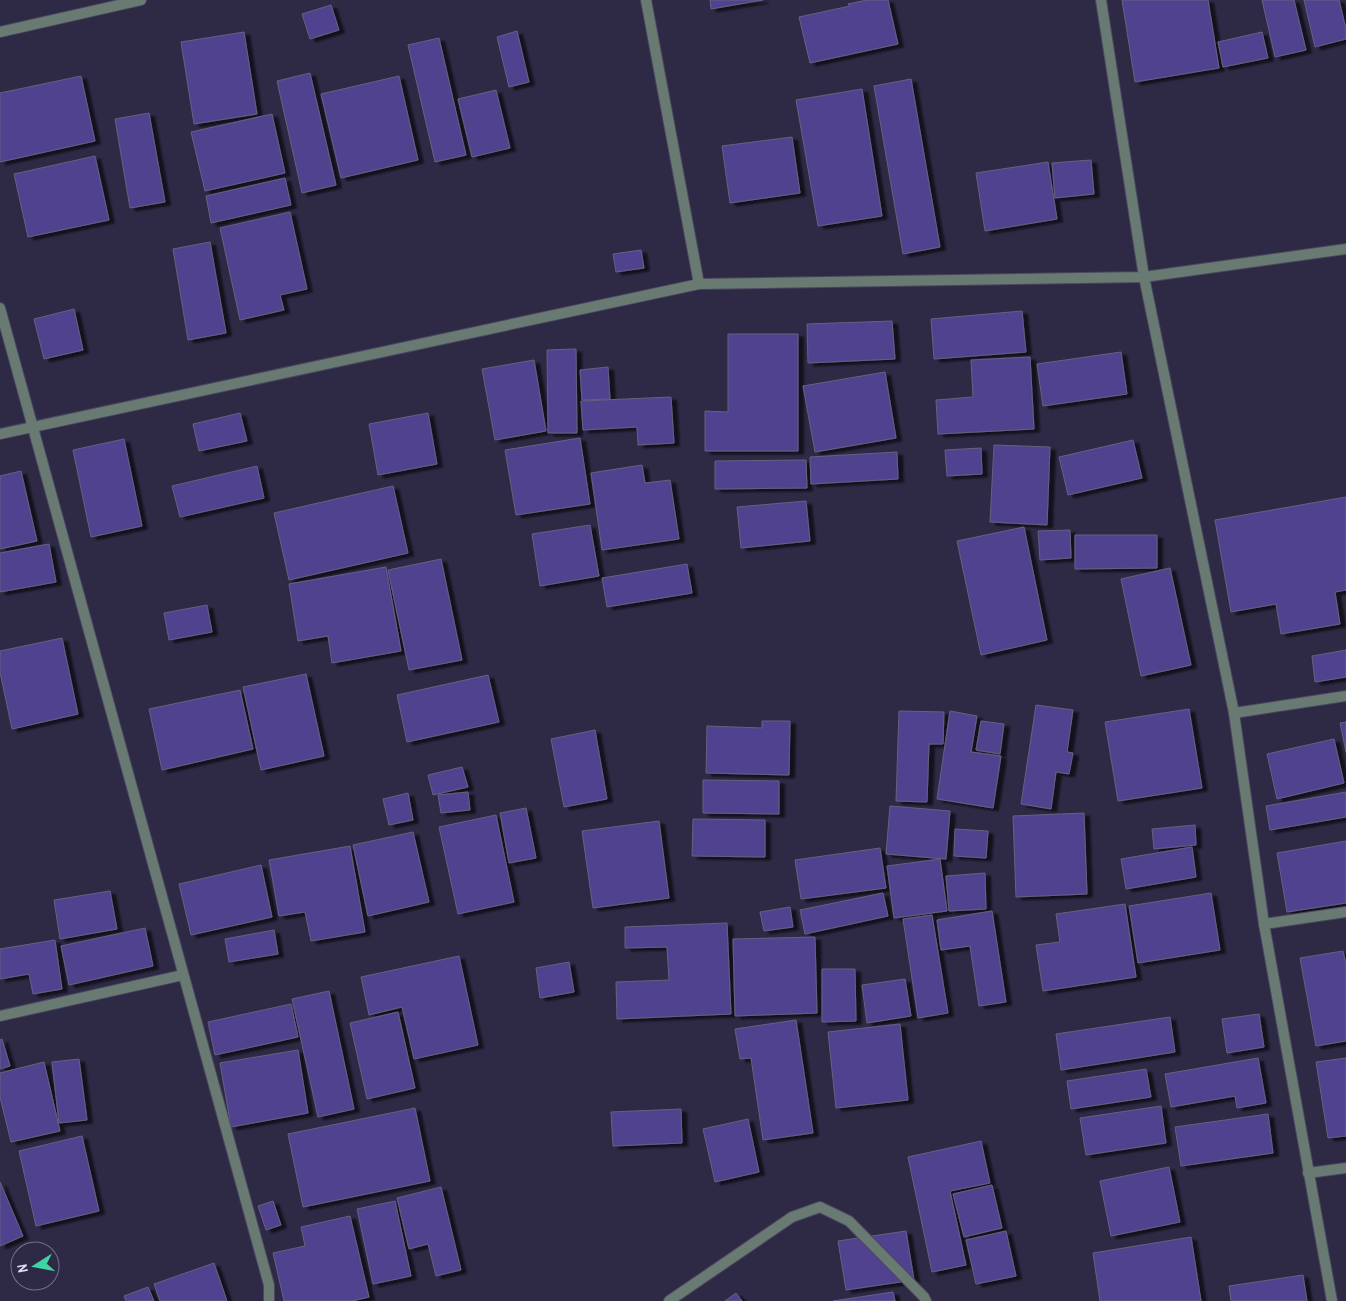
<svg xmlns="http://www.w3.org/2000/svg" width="1346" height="1301" viewBox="0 0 1346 1301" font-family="'Archivo Narrow',sans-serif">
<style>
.building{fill:#514290;stroke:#656181;filter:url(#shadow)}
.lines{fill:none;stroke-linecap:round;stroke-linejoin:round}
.minor-casing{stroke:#4a4761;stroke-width:12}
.minor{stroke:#697a72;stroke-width:10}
</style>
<defs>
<filter id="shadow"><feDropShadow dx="5.5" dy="3" stdDeviation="1" flood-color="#0009"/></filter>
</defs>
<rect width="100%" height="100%" fill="#2e2a46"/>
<g class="building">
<polygon points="710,0 763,0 711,9"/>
<polygon points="867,0 888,0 898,44 810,63 799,17 850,6 848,4"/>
<polygon points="1122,0 1208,0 1219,68 1135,82"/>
<polygon points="1262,0 1294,0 1306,50 1275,57"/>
<polygon points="1304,0 1339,0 1346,29 1346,39 1315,47"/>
<polygon points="331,5 339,30 310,39 302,14"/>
<polygon points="517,31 529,82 509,87 497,37"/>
<polygon points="244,32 257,114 194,124 181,42"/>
<polygon points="1262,32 1268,58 1223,67 1218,42"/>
<polygon points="439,38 466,155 435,162 408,45"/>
<polygon points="310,73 336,185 302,193 277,81"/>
<polygon points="81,76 95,141 0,162 0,93"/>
<polygon points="399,76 418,160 341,178 321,94"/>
<polygon points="911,79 940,247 903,254 874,86"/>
<polygon points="862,89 882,216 818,226 796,100"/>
<polygon points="496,90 510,148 472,157 458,99"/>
<polygon points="149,113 165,202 130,208 115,119"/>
<polygon points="272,114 285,173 205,191 191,132"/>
<polygon points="792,137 800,193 730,203 722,146"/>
<polygon points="95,156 109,220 28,237 14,174"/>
<polygon points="1091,160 1094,194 1055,198 1052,163"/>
<polygon points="1048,162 1057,219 985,231 976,173"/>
<polygon points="285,178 291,205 211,223 206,196"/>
<polygon points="290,212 307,289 280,295 284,310 240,320 220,228"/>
<polygon points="210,242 226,333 188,340 173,249"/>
<polygon points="641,250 644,268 616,272 613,254"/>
<polygon points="74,309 83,350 44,359 34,319"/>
<polygon points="1022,311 1026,352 934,359 931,319"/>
<polygon points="892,321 895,359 808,363 807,324"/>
<polygon points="728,334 798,334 798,451 705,451 705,411 728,412"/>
<polygon points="576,349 577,433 548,433 547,350"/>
<polygon points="1121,352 1127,394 1043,406 1037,364"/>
<polygon points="1030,357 1034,429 938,434 936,400 973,397 971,360"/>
<polygon points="534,360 546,431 495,440 482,369"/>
<polygon points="608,367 610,399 582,400 580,370"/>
<polygon points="885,372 896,438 815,452 803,386"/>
<polygon points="671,397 674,443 638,445 637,427 583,430 581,401"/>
<polygon points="240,413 247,441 199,451 193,424"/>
<polygon points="428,413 437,464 378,475 369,424"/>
<polygon points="580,438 590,504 516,515 505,450"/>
<polygon points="124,439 142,526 91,537 73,450"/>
<polygon points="1133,440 1142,478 1068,495 1059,457"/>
<polygon points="994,445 1050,447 1047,525 990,522"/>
<polygon points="981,448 982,474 947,476 945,450"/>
<polygon points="897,452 898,479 811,484 810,457"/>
<polygon points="806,460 807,488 715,489 715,461"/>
<polygon points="642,465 645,483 670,480 679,539 602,550 591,473"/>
<polygon points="257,466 264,498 180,517 172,486"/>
<polygon points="21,471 37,541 0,549 0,476"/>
<polygon points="393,486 408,553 289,580 274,513"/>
<polygon points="1346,497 1346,590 1335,592 1340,624 1281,634 1276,604 1231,612 1215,520"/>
<polygon points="806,501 810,541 741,548 737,507"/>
<polygon points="590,525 599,576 540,586 532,534"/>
<polygon points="1024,527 1047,640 981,655 957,541"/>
<polygon points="1070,530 1071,558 1040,560 1038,531"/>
<polygon points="1075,535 1157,535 1157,568 1075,569"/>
<polygon points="49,544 56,582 0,592 0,553"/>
<polygon points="441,559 462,660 409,670 388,570"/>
<polygon points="687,564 692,593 607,607 602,578"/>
<polygon points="386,567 401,651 332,663 328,636 298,641 289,584"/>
<polygon points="1170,568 1191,665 1141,676 1121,579"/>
<polygon points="207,605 212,632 169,640 164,613"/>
<polygon points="62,638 78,714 12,729 0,672 0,651"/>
<polygon points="1346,650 1346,677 1315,682 1312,656"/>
<polygon points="306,674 324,756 261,770 243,687"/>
<polygon points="488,675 499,722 407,742 397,695"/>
<polygon points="240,690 253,749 162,770 149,709"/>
<polygon points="1036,705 1073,710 1067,752 1073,753 1069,774 1056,772 1051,809 1021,804"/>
<polygon points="1189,709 1202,788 1118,801 1105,722"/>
<polygon points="899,711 944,712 943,744 929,744 927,802 896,801"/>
<polygon points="950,711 977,716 971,752 1001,756 993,808 937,799"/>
<polygon points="762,721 790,721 789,775 706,773 707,726 762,728"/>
<polygon points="981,721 1004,724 1000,754 976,750"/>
<polygon points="1346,722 1346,752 1340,723"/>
<polygon points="595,730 607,799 564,807 551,739"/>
<polygon points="1334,739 1344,783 1277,799 1267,754"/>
<polygon points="462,767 468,787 433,795 428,775"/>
<polygon points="703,780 779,781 779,814 703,813"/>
<polygon points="468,792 470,810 441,813 438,795"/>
<polygon points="1346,792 1346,817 1270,830 1266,806"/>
<polygon points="408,793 413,820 389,825 383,799"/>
<polygon points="890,806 950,811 946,859 886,854"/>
<polygon points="526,808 536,858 509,863 500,813"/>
<polygon points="1084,813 1087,894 1016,897 1013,816"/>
<polygon points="496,815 514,902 458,914 439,827"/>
<polygon points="693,819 765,820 765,857 692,856"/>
<polygon points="659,821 669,898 593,908 582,831"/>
<polygon points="1195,825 1196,845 1154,849 1152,829"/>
<polygon points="955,829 988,831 986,858 954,856"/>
<polygon points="413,832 429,902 368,916 353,845"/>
<polygon points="1346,841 1346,903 1287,912 1277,853"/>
<polygon points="350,846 365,932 311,941 305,912 279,916 269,860"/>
<polygon points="1192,847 1196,877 1126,889 1121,859"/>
<polygon points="880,848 886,888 801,899 795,860"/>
<polygon points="940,859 947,911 894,918 887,866"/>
<polygon points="261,865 272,917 191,935 179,884"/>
<polygon points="985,873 986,909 949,911 946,876"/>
<polygon points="110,891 117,929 60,939 54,900"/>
<polygon points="883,893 888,916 805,934 800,910"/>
<polygon points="1211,893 1220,950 1138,963 1129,906"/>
<polygon points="1125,904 1136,977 1043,991 1036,945 1060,942 1056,914"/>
<polygon points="790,907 793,927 764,931 760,912"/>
<polygon points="992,911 1006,1002 979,1006 970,946 941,950 937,920"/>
<polygon points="932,915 948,1013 918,1018 903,919"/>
<polygon points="727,923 731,1014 617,1019 616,982 669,980 667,947 625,948 625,927"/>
<polygon points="145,928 153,966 69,985 61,946"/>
<polygon points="274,930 278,954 229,962 225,939"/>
<polygon points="815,937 817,1013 735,1016 733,939"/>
<polygon points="55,940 62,989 33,994 29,974 0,979 0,949"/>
<polygon points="1343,951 1346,964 1346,1041 1316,1046 1300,958"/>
<polygon points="459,956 478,1045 414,1059 402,1007 369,1015 361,977"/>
<polygon points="569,962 574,992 540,998 536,968"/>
<polygon points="822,969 855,969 856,1021 822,1022"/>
<polygon points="905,979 911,1016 867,1023 862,985"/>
<polygon points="329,991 354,1109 318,1117 292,999"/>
<polygon points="291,1004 298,1037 215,1055 208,1022"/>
<polygon points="398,1012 415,1088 367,1099 350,1023"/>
<polygon points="1259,1014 1264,1047 1227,1053 1222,1019"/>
<polygon points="1170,1017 1175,1052 1061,1070 1056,1034"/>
<polygon points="796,1020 813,1133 763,1140 751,1058 740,1059 735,1029"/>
<polygon points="900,1024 908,1100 836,1108 828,1032"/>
<polygon points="2,1039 10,1066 0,1069 0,1040"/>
<polygon points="298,1050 308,1113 231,1127 220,1063"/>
<polygon points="1258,1058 1266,1103 1237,1108 1235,1096 1171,1107 1165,1074"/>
<polygon points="1346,1058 1346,1136 1328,1138 1316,1062"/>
<polygon points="79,1059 87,1120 59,1123 52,1062"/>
<polygon points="44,1062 60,1131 11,1142 0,1097 0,1073"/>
<polygon points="1146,1069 1151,1097 1071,1109 1067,1081"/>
<polygon points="1161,1106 1166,1143 1086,1155 1080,1118"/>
<polygon points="415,1108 430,1181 303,1207 288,1134"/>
<polygon points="681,1109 682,1143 613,1146 611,1112"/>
<polygon points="1268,1114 1273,1153 1181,1166 1175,1127"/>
<polygon points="748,1119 759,1172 715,1182 703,1129"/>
<polygon points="82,1136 99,1211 36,1226 19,1151"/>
<polygon points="981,1141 990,1183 950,1191 966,1265 932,1272 908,1157"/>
<polygon points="1169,1167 1180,1222 1111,1236 1100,1181"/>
<polygon points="0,1182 23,1236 0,1246"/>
<polygon points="992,1185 1002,1228 964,1237 953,1194"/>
<polygon points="441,1187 461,1270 436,1276 428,1244 409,1249 397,1198"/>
<polygon points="273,1201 281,1225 266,1230 258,1206"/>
<polygon points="395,1201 411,1276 373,1284 357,1209"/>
<polygon points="350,1216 369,1297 352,1301 284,1301 273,1253 305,1246 301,1227"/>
<polygon points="906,1231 914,1280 846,1290 838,1241"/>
<polygon points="1006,1231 1016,1276 976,1284 966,1240"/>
<polygon points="1191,1237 1201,1301 1100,1301 1093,1253"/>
<polygon points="214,1263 227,1301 160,1301 154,1284"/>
<polygon points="1303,1275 1307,1301 1231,1301 1229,1286"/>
<polygon points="148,1287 154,1301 126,1301 124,1296"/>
<polygon points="893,1292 895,1301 833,1301"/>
<polygon points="736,1293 742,1301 725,1301"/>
</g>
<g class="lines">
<g class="minor-casing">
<g id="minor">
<polyline points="646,0 699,284"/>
<polyline points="1101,0 1144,277 1234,713 1264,924 1332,1301"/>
<polyline points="0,32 141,0"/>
<polyline points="0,308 269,1285 269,1301"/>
<polyline points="0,434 699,284 1144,277 1346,249"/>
<polyline points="1234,713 1346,696"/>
<polyline points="1264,924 1346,912"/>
<polyline points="0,1016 183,975"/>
<polyline points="1308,1173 1346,1168"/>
<polyline points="669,1301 792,1217 820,1207 849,1221 924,1297 926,1301"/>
</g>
</g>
<use href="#minor" class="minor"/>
</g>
<g transform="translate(35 1266) rotate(259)"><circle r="24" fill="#2e2a46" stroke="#75728a"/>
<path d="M0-4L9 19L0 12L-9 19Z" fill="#40d4a2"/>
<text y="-8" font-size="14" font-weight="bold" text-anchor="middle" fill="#dfdef0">N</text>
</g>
</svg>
